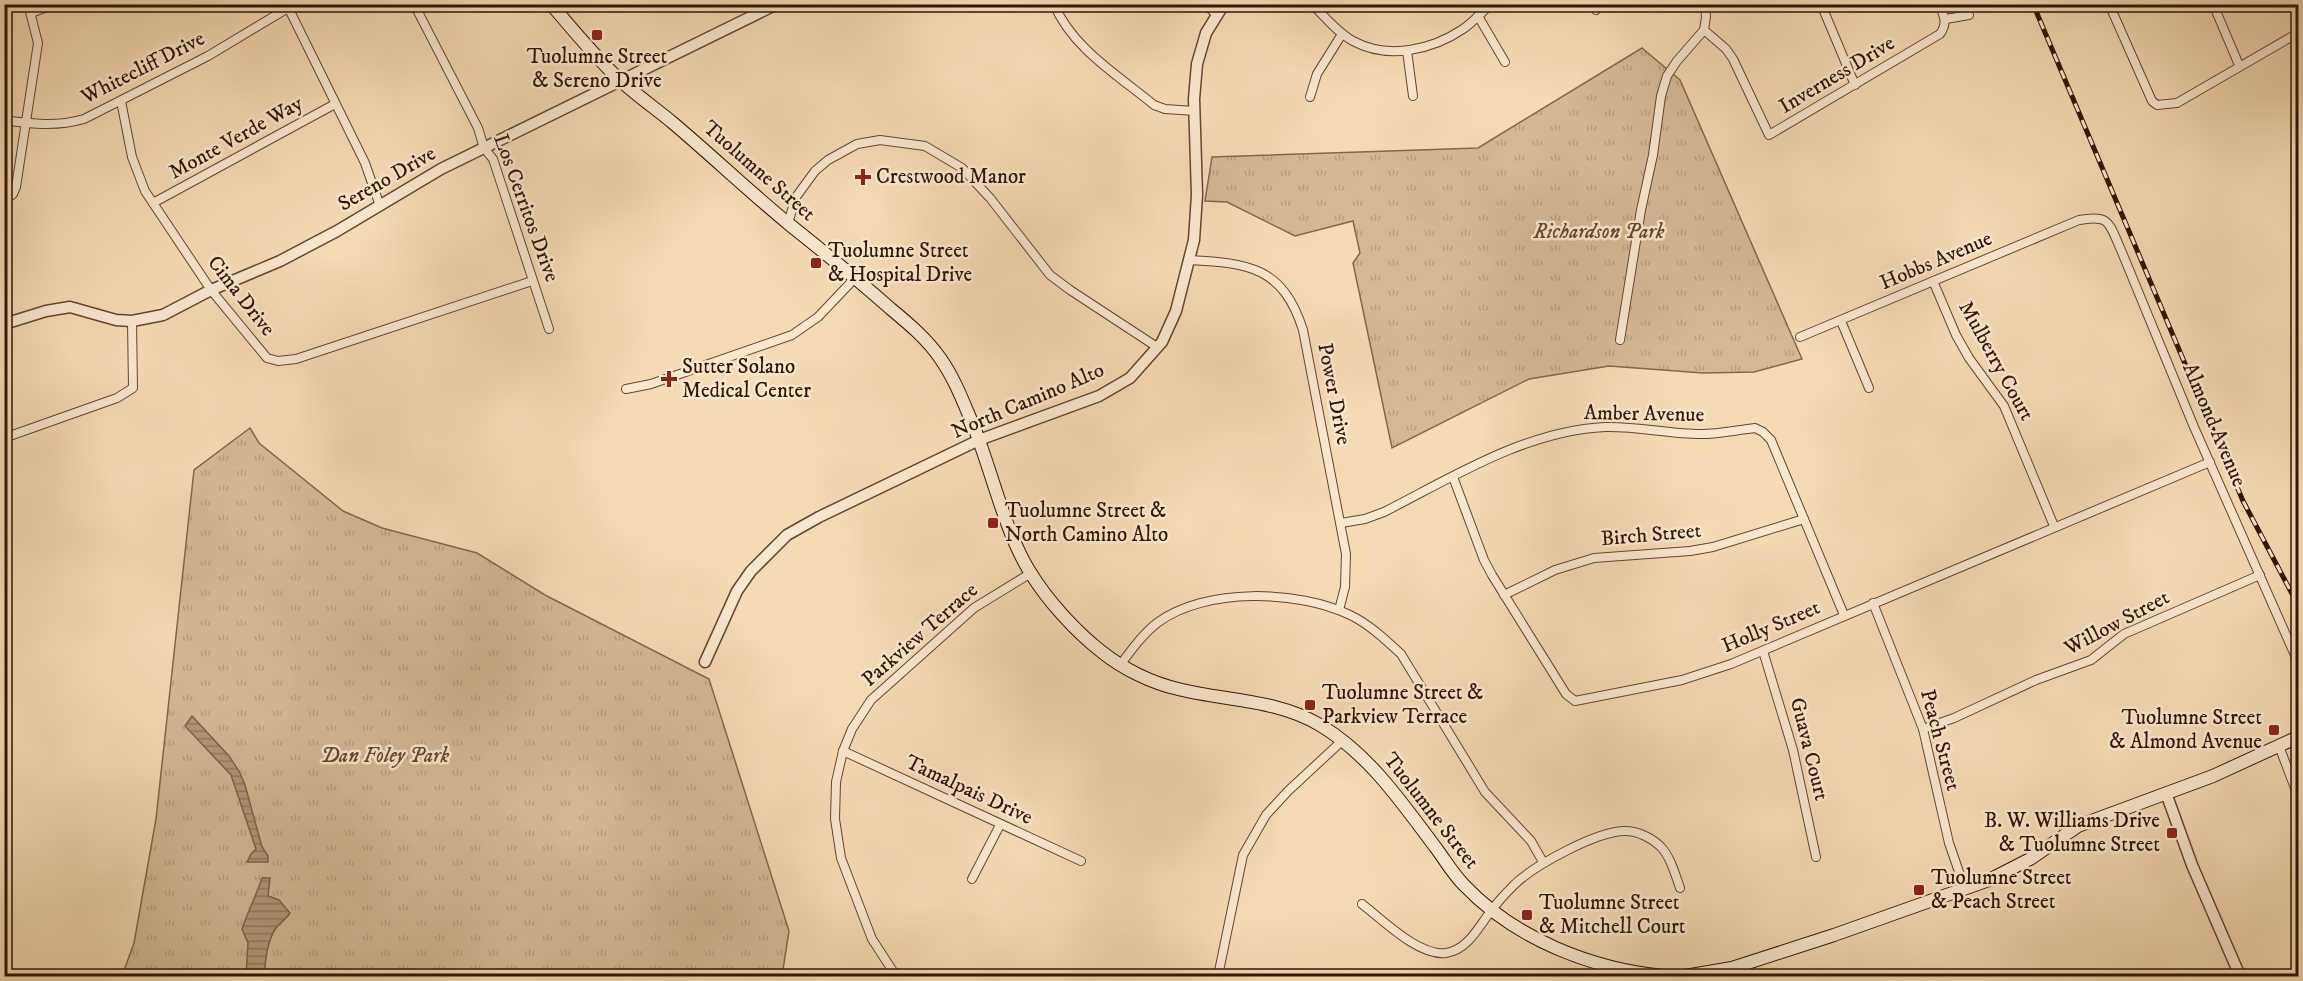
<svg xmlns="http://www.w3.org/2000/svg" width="2303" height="981" viewBox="0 0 2303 981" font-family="'IM FELL DW Pica',serif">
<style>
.park{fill:url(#park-tufts);stroke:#83674c;stroke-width:1.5}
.water{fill:url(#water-rules);stroke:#7f634a;stroke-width:1.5}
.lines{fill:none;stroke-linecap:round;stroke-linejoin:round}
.minor-casing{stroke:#624630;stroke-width:10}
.tertiary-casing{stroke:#624630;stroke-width:13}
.secondary-casing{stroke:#311504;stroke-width:14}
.minor{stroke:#f9e7ce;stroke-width:8}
.tertiary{stroke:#f9e7ce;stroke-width:10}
.secondary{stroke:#f9e7ce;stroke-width:12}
.rail-casing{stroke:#311504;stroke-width:5}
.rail{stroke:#f9e7ce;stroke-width:3;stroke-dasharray:9;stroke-linecap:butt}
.poi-dot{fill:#8f2418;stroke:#f9e7ce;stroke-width:2}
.labels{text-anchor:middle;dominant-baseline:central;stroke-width:5;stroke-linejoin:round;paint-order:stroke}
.poi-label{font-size:21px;fill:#311504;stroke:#f9e7ce;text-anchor:start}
.street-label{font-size:21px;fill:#311504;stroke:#f9e7ce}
.park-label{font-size:21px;font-style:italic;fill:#624630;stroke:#f9e7ce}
</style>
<defs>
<pattern id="park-tufts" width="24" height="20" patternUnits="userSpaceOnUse" patternTransform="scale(1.5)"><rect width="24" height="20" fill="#d5b995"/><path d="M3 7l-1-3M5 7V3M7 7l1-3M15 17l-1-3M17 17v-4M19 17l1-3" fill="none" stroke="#b79e7f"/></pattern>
<pattern id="water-rules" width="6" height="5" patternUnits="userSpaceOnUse" patternTransform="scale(1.5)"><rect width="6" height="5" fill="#b39778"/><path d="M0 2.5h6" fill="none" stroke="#927a60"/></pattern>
</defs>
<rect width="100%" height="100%" fill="#f6dab3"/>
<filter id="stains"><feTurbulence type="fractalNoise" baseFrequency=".00333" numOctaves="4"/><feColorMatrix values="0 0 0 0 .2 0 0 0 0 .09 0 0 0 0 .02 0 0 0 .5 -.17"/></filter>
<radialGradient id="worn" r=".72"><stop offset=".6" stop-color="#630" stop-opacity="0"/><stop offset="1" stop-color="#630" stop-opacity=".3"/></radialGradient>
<g class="park">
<polygon points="1642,48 1680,80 1802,359 1754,372 1703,373 1609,366 1529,379 1392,448 1353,263 1360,253 1353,221 1295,236 1227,202 1205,201 1212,157 1478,148"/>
<polygon points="250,428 259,443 343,511 382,528 477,553 545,595 709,679 789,931 782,976 122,976 134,943 156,819 194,470"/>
</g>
<g class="water">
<polygon points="192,716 229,756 239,771 245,785 262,847 268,856 268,862 247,862 251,854 256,849 231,775 185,726"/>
<path d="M262 878H270L268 896 279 900 290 913C286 919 280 923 276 928 268 939 264 963 265 976H246L248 943 242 929C248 911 256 896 262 878Z"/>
</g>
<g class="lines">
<g class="minor-casing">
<g id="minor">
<polyline points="414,4 478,128 484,148 493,159 549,329"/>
<path d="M1054 4C1072 48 1119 76 1154 105L1165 109 1195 111"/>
<polyline points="1205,4 1217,15"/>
<path d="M1312 4C1325 17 1338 33 1353 41 1388 60 1432 50 1463 29 1473 22 1482 12 1491 4"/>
<polyline points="1592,4 1596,10"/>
<polyline points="1821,4 1855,85"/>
<polyline points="2109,4 2152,101 2157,105 2177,103 2298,33"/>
<polyline points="2213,4 2239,65"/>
<polyline points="287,5 365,163 380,206"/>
<polyline points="31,13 55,4"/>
<polyline points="1478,16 1505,62"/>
<polyline points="1946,19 1969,15"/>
<path d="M1704 30 1726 49 1733 59 1769 135 1940 34C1948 23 1944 16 1939 4"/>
<polyline points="1407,51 1413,96"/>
<polyline points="1310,97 1317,74 1342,34"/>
<polyline points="121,101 132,157 145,191 211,290 267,358 278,361 296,359 532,281"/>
<path d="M4 120C32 124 56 127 84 119L208 56 288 8"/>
<polyline points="4,201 13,194 16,187 38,43 28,4"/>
<polyline points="153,203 335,104"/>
<polyline points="788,223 796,197 815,171 828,160 857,144 880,140 925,146 962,168 990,198 1050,275 1070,290 1157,347"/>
<path d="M1189 260C1249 263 1283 267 1303 330L1346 554 1345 587 1339 610"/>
<polyline points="1933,281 1956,335 1969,358 2004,406 2054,526"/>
<polyline points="1841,321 1869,388"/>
<path d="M1800 337 2079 220C2111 214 2109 224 2121 250L2194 427 2298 662"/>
<polyline points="1620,340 1641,210 1653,155 1661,96 1667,76 1677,61 1704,30 1706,17 1705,4"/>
<polyline points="626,389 651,384 792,335 818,317 856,277"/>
<polyline points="4,438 117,398 133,388 132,321"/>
<polyline points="1453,477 1484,560 1492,575 1566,694 1575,701 1682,680 1731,664 2210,462"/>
<path d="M1341 523 1365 519 1384 512C1453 477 1525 431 1605 427 1637 426 1669 434 1701 434 1719 434 1737 430 1755 428L1763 432 1771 440 1844 615"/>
<polyline points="1504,595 1555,570 1594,558 1690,551 1713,547 1804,519"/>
<polyline points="1873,603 1923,729 1949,843 1965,889"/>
<polyline points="1763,651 1793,750 1816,857"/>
<path d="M1121 664C1132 649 1143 634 1157 623 1205 587 1298 590 1350 615 1369 624 1386 640 1401 654L1485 792 1531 841 1543 862"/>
<polyline points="1923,729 1954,718 2036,680 2091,660 2124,634 2260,575"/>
<polyline points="2279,746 2298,796"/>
<polyline points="843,751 1081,861"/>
<polyline points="972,879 1000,825"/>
<path d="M1362 904C1383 920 1418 956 1446 953 1468 950 1479 926 1491 911 1498 901 1507 892 1515 884 1535 865 1597 831 1625 831 1638 831 1652 838 1661 847 1671 858 1675 874 1680 888"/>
<polyline points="896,976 872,939 841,858 835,819 836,782 843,751 852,729 871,700 974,608 1031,573"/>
<polyline points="1218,976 1243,855 1266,815 1288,791 1343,740"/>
</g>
</g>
<g class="tertiary-casing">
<g id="tertiary">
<polyline points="4,324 46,311 70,307 116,320 132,321 163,315 211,290 280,261 337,231 441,169 777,4"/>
<polyline points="705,662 737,591 751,571 787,535 819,517 979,440 1099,396 1130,378 1162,342 1176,311 1194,240 1197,195 1194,99 1197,64 1206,33 1224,4"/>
<polyline points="2166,793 2192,865 2240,976"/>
</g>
</g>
<g class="secondary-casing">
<g id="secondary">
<path d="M551 4C573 30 594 56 619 79 636 95 655 108 673 123 712 156 750 192 790 225 824 252 858 280 891 309 909 324 927 339 940 358 955 379 964 404 974 427 992 472 1005 532 1030 572 1047 600 1076 632 1102 652 1123 669 1152 683 1178 689 1226 701 1276 699 1320 725 1370 755 1402 803 1436 848 1445 860 1453 874 1464 885 1515 939 1592 969 1664 976"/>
<polyline points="1685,976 1732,968 1834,935 1989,880 2030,859 2078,826 2213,776 2298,737"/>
</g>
</g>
<use href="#minor" class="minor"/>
<use href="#tertiary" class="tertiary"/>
<use href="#secondary" class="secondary"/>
<g class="rail-casing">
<polyline id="rail" points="2033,4 2243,501 2298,605"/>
</g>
<use href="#rail" class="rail"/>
</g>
<g class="poi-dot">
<rect x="591" y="29" width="12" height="12" rx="3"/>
<path d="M860 168h6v6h6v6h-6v6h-6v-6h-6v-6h6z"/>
<rect x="810" y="257" width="12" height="12" rx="3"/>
<path d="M666 370h6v6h6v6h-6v6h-6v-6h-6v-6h6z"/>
<rect x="987" y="517" width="12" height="12" rx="3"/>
<rect x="1304" y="699" width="12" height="12" rx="3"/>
<rect x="2268" y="724" width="12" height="12" rx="3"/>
<rect x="2166" y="827" width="12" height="12" rx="3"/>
<rect x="1913" y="884" width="12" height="12" rx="3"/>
<rect x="1521" y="909" width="12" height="12" rx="3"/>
</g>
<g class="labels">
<g class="poi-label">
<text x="597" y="57" text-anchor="middle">Tuolumne Street<tspan x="597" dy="24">&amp; Sereno Drive</tspan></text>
<text x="876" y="177">Crestwood Manor</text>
<text x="828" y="251">Tuolumne Street<tspan x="828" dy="24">&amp; Hospital Drive</tspan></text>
<text x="682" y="367">Sutter Solano<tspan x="682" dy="24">Medical Center</tspan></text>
<text x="1005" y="511">Tuolumne Street &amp;<tspan x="1005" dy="24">North Camino Alto</tspan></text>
<text x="1322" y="693">Tuolumne Street &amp;<tspan x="1322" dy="24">Parkview Terrace</tspan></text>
<text x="2262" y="718" text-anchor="end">Tuolumne Street<tspan x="2262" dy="24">&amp; Almond Avenue</tspan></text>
<text x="2160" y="821" text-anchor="end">B. W. Williams Drive<tspan x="2160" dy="24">&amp; Tuolumne Street</tspan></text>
<text x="1931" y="878">Tuolumne Street<tspan x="1931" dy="24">&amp; Peach Street</tspan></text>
<text x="1539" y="903">Tuolumne Street<tspan x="1539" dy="24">&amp; Mitchell Court</tspan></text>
</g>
<g class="street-label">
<text transform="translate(143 68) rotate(-27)">Whitecliff Drive</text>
<text transform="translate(1837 75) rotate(-31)">Inverness Drive</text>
<text transform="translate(236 138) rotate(-29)">Monte Verde Way</text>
<text transform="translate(759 171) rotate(41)">Tuolumne Street</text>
<text transform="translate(387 179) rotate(-30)">Sereno Drive</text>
<text transform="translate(526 208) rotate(70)">Los Cerritos Drive</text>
<text transform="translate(1936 261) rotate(-23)">Hobbs Avenue</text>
<text transform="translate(241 296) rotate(52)">Cima Drive</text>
<text transform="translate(1996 361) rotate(61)">Mulberry Court</text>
<text transform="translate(1334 394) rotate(79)">Power Drive</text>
<text transform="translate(1028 401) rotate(-23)">North Camino Alto</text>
<text transform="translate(1644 414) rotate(1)">Amber Avenue</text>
<text transform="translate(2214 425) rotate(67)">Almond Avenue</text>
<text transform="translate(1651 535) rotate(-5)">Birch Street</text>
<text transform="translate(2117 623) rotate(-28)">Willow Street</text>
<text transform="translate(1771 627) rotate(-23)">Holly Street</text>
<text transform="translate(920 635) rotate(-41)">Parkview Terrace</text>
<text transform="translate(1940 740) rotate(75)">Peach Street</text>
<text transform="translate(1809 749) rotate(76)">Guava Court</text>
<text transform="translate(969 790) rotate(25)">Tamalpais Drive</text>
<text transform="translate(1431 811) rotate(52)">Tuolumne Street</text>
</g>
<g class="park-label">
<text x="1599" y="232">Richardson Park</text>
<text x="385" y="756">Dan Foley Park</text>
</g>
</g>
<rect width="2303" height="981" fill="none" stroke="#f6dab3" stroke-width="24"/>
<rect x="6" y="6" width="2291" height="969" fill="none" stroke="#311504" stroke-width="3"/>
<rect x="12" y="12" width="2279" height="957" fill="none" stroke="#311504" stroke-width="1.5"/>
<rect width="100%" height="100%" filter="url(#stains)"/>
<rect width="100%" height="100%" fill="url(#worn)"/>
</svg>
